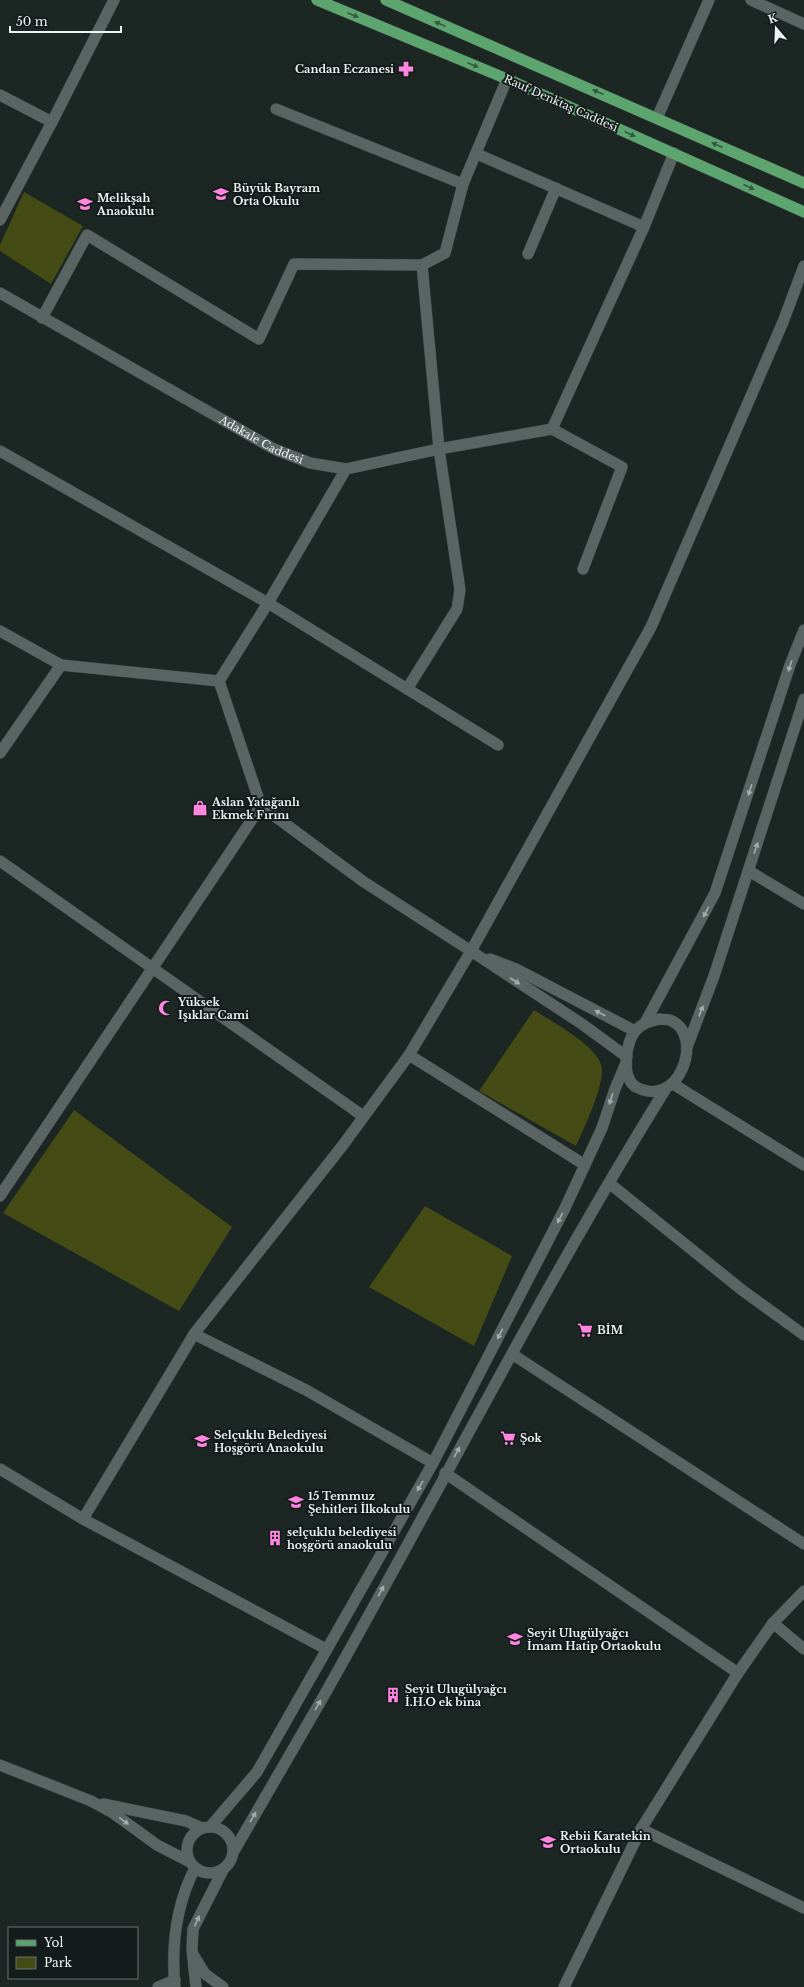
<svg xmlns="http://www.w3.org/2000/svg" width="804" height="1987" viewBox="0 0 804 1987" font-family="'Libre Baskerville',serif">
<style>
.green{fill:#444b15}
.lines{fill:none;stroke-linecap:round;stroke-linejoin:round}
.minor-casing{stroke:#39413f;stroke-width:12}
.tertiary-casing{stroke:#39413f;stroke-width:12}
.primary-casing{stroke:#39413f;stroke-width:12}
.minor{stroke:#5a6563;stroke-width:11}
.tertiary{stroke:#5a6563;stroke-width:11}
.primary{stroke:#5da56f;stroke-width:11}
.oneway{fill:#345a40}
.oneway2{fill:#a4acaa}
.labels{text-anchor:middle;dominant-baseline:central;stroke-width:4;stroke-linejoin:round;paint-order:stroke}
.poi-label{font-size:11px;font-weight:bold;fill:#edf3f2;stroke:#131c1a;text-anchor:start}
.street-label{font-size:11px;fill:#edf3f2;stroke:#131c1a}
</style>
<rect width="100%" height="100%" fill="#1c2623"/>
<g class="green">
<polygon points="24,192 83,226 51,284 0,251 0,245"/>
<path d="M534 1010C552 1022 593 1043 601 1064 607 1081 584 1128 576 1146L479 1091Z"/>
<polygon points="74,1110 232,1227 179,1311 3,1213"/>
<polygon points="425,1206 512,1256 474,1346 369,1287"/>
</g>
<g class="lines">
<g class="minor-casing">
<g id="minor">
<polyline points="751,0 804,24"/>
<polyline points="0,95 52,122 0,220"/>
<polyline points="276,109 463,184"/>
<polyline points="657,118 709,0"/>
<polyline points="52,122 114,0"/>
<polyline points="477,154 644,227"/>
<polyline points="528,254 556,188"/>
<polyline points="422,265 445,253 463,184 507,79"/>
<polyline points="42,318 87,235 259,339 294,264 422,265 439,449 460,590 457,609 407,689"/>
<polyline points="0,451 268,603 498,745"/>
<polyline points="346,469 268,603 219,681 261,806 364,882 471,951"/>
<polyline points="583,569 622,467 552,429 644,227 674,153"/>
<polyline points="0,631 61,665 219,681"/>
<polyline points="0,753 61,665"/>
<polyline points="0,861 363,1116"/>
<polyline points="749,871 804,904"/>
<polyline points="409,1055 585,1165"/>
<polyline points="673,1084 804,1165"/>
<polyline points="609,1183 742,1290 804,1335"/>
<polyline points="0,1196 261,806"/>
<polyline points="194,1334 306,1390 433,1463"/>
<polyline points="512,1354 804,1544"/>
<polyline points="0,1469 83,1519 326,1649"/>
<polyline points="445,1473 738,1673 641,1829 564,1987"/>
<polyline points="83,1519 194,1334 343,1145 409,1055 471,951 651,627 783,322 804,266"/>
<polyline points="773,1623 804,1649"/>
<polyline points="738,1673 773,1623 804,1591"/>
<polyline points="0,1765 91,1801"/>
<polyline points="641,1829 804,1908"/>
<polyline points="158,1987 175,1980"/>
</g>
</g>
<g class="tertiary-casing">
<g id="tertiary">
<path id="s1" d="M0 293 274 449 310 463 346 469 439 449 552 429"/>
<polyline points="471,951 582,1024 627,1057"/>
<polyline points="490,959 516,969 635,1031"/>
<path d="M660 1019C664 1020 669 1019 672 1021 704 1036 680 1110 636 1087 621 1078 625 1042 636 1030 643 1023 650 1021 660 1019Z"/>
<polyline points="645,1023 715,893 790,665 804,630"/>
<polyline points="687,1047 714,976 804,699"/>
<polyline points="91,1801 113,1813 157,1845 190,1862"/>
<polyline points="103,1804 186,1821 202,1828"/>
<circle cx="210" cy="1850" r="23"/>
<polyline points="210,1827 257,1772 433,1463 565,1208 602,1128 615,1089 626,1063"/>
<path d="M234 1851C263 1800 293 1750 322 1699 437 1496 542 1288 665 1090"/>
<polyline points="194,1956 205,1974 223,1987"/>
<path d="M175 1987C171 1945 176 1905 195 1868"/>
<polyline points="196,1987 192,1950 193,1929 223,1870"/>
</g>
</g>
<g class="primary-casing">
<g id="primary">
<polyline points="317,0 507,79 804,212"/>
<polyline points="386,0 804,183"/>
</g>
</g>
<use href="#minor" class="minor"/>
<use href="#tertiary" class="tertiary"/>
<use href="#primary" class="primary"/>
</g>
<defs><path id="oneway-solid" d="M-6-.8H1V-3.2L6.5 0L1 3.2V.8H-6Z"/></defs>
<g class="oneway">
<use href="#oneway-solid" transform="translate(353 15) rotate(23)"/>
<use href="#oneway-solid" transform="translate(440 24) rotate(-156)"/>
<use href="#oneway-solid" transform="translate(473 65) rotate(23)"/>
<use href="#oneway-solid" transform="translate(598 92) rotate(-156)"/>
<use href="#oneway-solid" transform="translate(630 134) rotate(24)"/>
<use href="#oneway-solid" transform="translate(717 145) rotate(-156)"/>
<use href="#oneway-solid" transform="translate(749 187) rotate(24)"/>
</g>
<g class="oneway2">
<use href="#oneway-solid" transform="translate(790 666) rotate(109)"/>
<use href="#oneway-solid" transform="translate(750 790) rotate(108)"/>
<use href="#oneway-solid" transform="translate(756 848) rotate(-72)"/>
<use href="#oneway-solid" transform="translate(706 912) rotate(118)"/>
<use href="#oneway-solid" transform="translate(515 981) rotate(33)"/>
<use href="#oneway-solid" transform="translate(701 1011) rotate(-69)"/>
<use href="#oneway-solid" transform="translate(600 1013) rotate(-153)"/>
<use href="#oneway-solid" transform="translate(611 1099) rotate(107)"/>
<use href="#oneway-solid" transform="translate(560 1218) rotate(117)"/>
<use href="#oneway-solid" transform="translate(500 1334) rotate(117)"/>
<use href="#oneway-solid" transform="translate(457 1452) rotate(-61)"/>
<use href="#oneway-solid" transform="translate(420 1486) rotate(120)"/>
<use href="#oneway-solid" transform="translate(381 1591) rotate(-61)"/>
<use href="#oneway-solid" transform="translate(318 1705) rotate(-60)"/>
<use href="#oneway-solid" transform="translate(253 1817) rotate(-60)"/>
<use href="#oneway-solid" transform="translate(124 1821) rotate(36)"/>
<use href="#oneway-solid" transform="translate(197 1921) rotate(-65)"/>
</g>
<defs>
<g id="pharmacy-bare" transform="scale(1.2)"><path d="M-2-6h4v4h4v4h-4v4h-4v-4h-4v-4h4Z" fill="#fe85e0" stroke="#131c1a" stroke-width="2.5" paint-order="stroke"/></g>
<g id="school-bare" transform="scale(1.2)"><path d="M0-5L7-2L0 1L-7-2ZM-4 1L0 2.5L4 1V4Q0 6-4 4Z" fill="#fe85e0" stroke="#131c1a" stroke-width="2.5" paint-order="stroke"/></g>
<g id="shop-bare" transform="scale(1.2)"><path d="M-5-2.5h2.3a2.7 3.5 0 0 1 5.4 0H5L5.5 6h-11ZM-1.5-2.5h3a1.5 2.3 0 0 0-3 0Z" fill="#fe85e0" stroke="#131c1a" stroke-width="2.5" paint-order="stroke"/></g>
<g id="mosque-bare" transform="scale(1.2)"><path d="M3.5-4.9A6 6 0 1 0 3.5 4.9A5 5 0 1 1 3.5-4.9Z" fill="#fe85e0" stroke="#131c1a" stroke-width="2.5" paint-order="stroke"/></g>
<g id="supermarket-bare" transform="scale(1.2)"><path d="M-6-5.5h2.5l.6 2H6L4.5 2H-2.5L-4.4-4H-6ZM-1.5 3.2a1.3 1.3 0 1 0 .1 0ZM3 3.2a1.3 1.3 0 1 0 .1 0Z" fill="#fe85e0" stroke="#131c1a" stroke-width="2.5" paint-order="stroke"/></g>
<g id="building-bare" transform="scale(1.2)"><path d="M-4-6H4V6H1V3H-1V6H-4ZM-2.5-4.3h1.7v1.8h-1.7ZM.8-4.3h1.7v1.8H.8ZM-2.5-1h1.7V.8h-1.7ZM.8-1h1.7V.8H.8Z" fill="#fe85e0" stroke="#131c1a" stroke-width="2.5" paint-order="stroke"/></g>
</defs>
<g fill-rule="evenodd">
<use href="#pharmacy-bare" x="406" y="69"/>
<use href="#school-bare" x="221" y="194"/>
<use href="#school-bare" x="85" y="204"/>
<use href="#shop-bare" x="200" y="808"/>
<use href="#mosque-bare" x="166" y="1008"/>
<use href="#supermarket-bare" x="585" y="1330"/>
<use href="#supermarket-bare" x="508" y="1438"/>
<use href="#school-bare" x="202" y="1441"/>
<use href="#school-bare" x="296" y="1502"/>
<use href="#building-bare" x="275" y="1538"/>
<use href="#school-bare" x="515" y="1639"/>
<use href="#building-bare" x="393" y="1695"/>
<use href="#school-bare" x="548" y="1842"/>
</g>
<g class="labels">
<g class="poi-label">
<text x="394" y="69" text-anchor="end">Candan Eczanesi</text>
<text x="233" y="188">Büyük Bayram<tspan x="233" dy="13">Orta Okulu</tspan></text>
<text x="97" y="198">Melikşah<tspan x="97" dy="13">Anaokulu</tspan></text>
<text x="212" y="802">Aslan Yatağanlı<tspan x="212" dy="13">Ekmek Fırını</tspan></text>
<text x="178" y="1002">Yüksek<tspan x="178" dy="13">Işıklar Cami</tspan></text>
<text x="597" y="1330">BİM</text>
<text x="214" y="1435">Selçuklu Belediyesi<tspan x="214" dy="13">Hoşgörü Anaokulu</tspan></text>
<text x="520" y="1438">Şok</text>
<text x="308" y="1496">15 Temmuz<tspan x="308" dy="13">Şehitleri İlkokulu</tspan></text>
<text x="287" y="1532">selçuklu belediyesi<tspan x="287" dy="13">hoşgörü anaokulu</tspan></text>
<text x="527" y="1633">Seyit Ulugülyağcı<tspan x="527" dy="13">İmam Hatip Ortaokulu</tspan></text>
<text x="405" y="1689">Seyit Ulugülyağcı<tspan x="405" dy="13">İ.H.O ek bina</tspan></text>
<text x="560" y="1836">Rebii Karatekin<tspan x="560" dy="13">Ortaokulu</tspan></text>
</g>
<g class="street-label">
<text transform="translate(561 103) rotate(24)">Rauf Denktaş Caddesi</text>
<text stroke="none"><textPath href="#s1" startOffset="300">Adakale Caddesi</textPath></text>
</g>
</g>
<rect x="8" y="1927" width="130" height="52" fill="#131c1a" stroke="#6a7270"/>
<rect x="16" y="1940" width="20" height="6" fill="#5da56f" stroke="#6a7270"/>
<text x="44" y="1947" font-size="12" fill="#edf3f2">Yol</text>
<rect x="16" y="1957" width="20" height="12" fill="#444b15" stroke="#6a7270"/>
<text x="44" y="1967" font-size="12" fill="#edf3f2">Park</text>
<g transform="translate(776 28) rotate(341)" stroke="#131c1a" stroke-width="3" paint-order="stroke">
<path d="M0-3L7 15L0 10L-7 15Z" fill="#edf3f2"/>
<text y="-6" font-size="11" font-weight="bold" text-anchor="middle" fill="#edf3f2">K</text>
</g>
<path d="M10 26v6h111v-6" fill="none" stroke="#edf3f2" stroke-width="2"/>
<text x="16" y="26" font-size="12" fill="#edf3f2" stroke="#131c1a" stroke-width="3" paint-order="stroke">50 m</text>
</svg>
